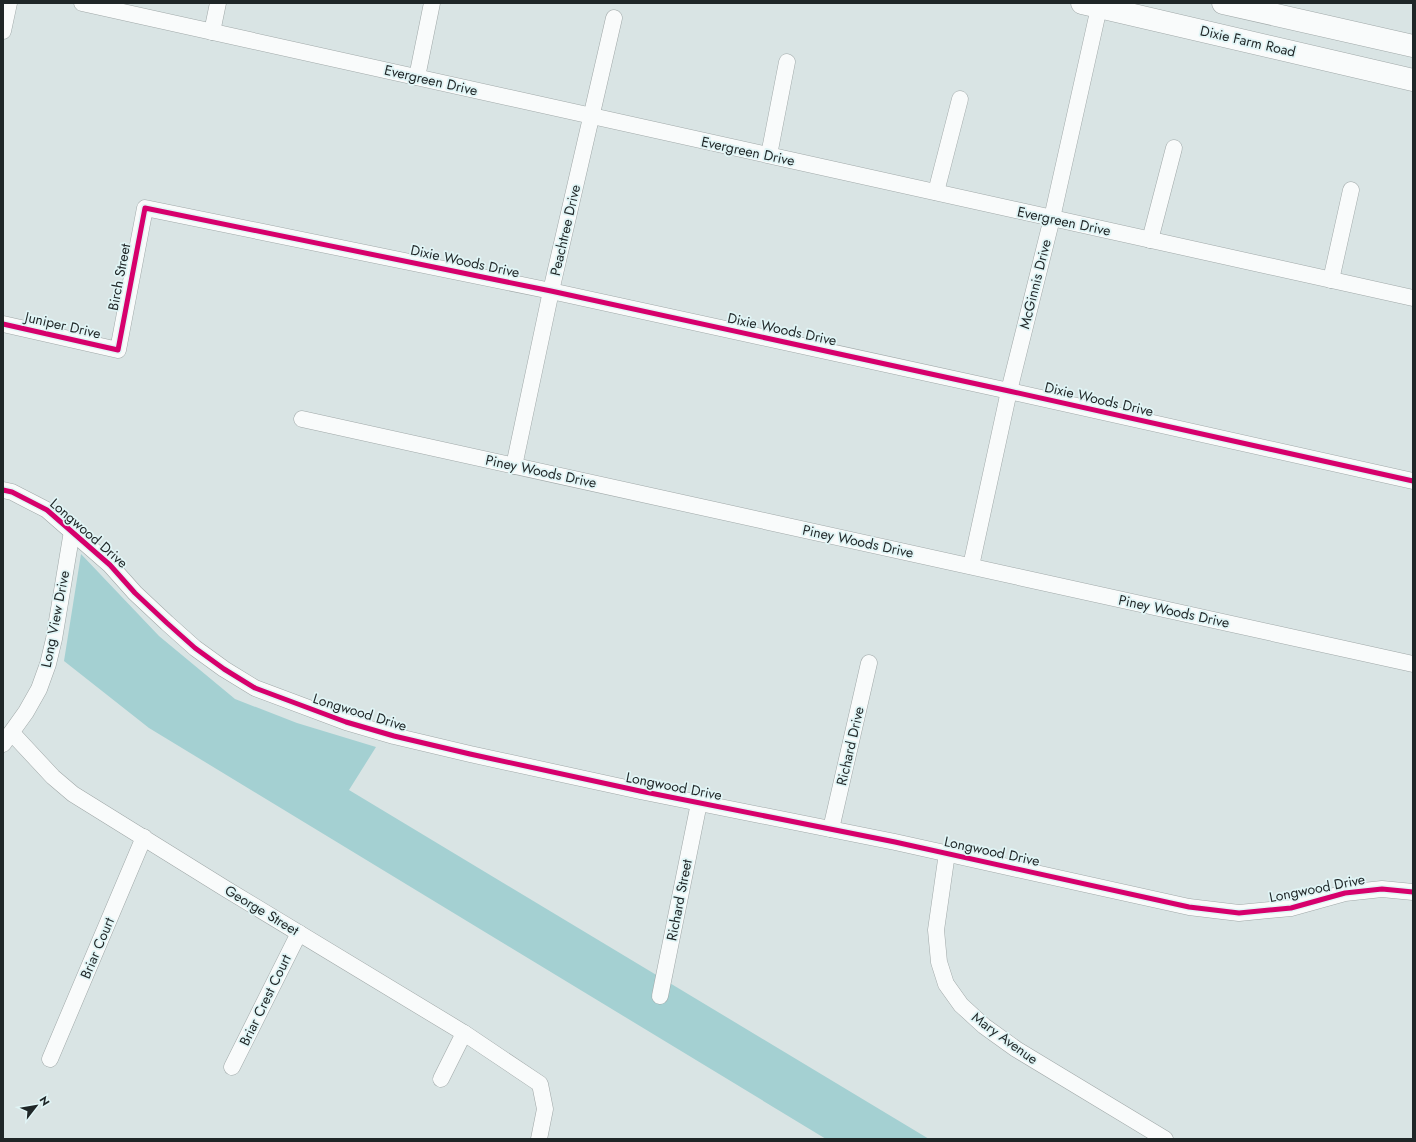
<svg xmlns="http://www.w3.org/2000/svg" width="1416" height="1142" viewBox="0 0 1416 1142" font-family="Jost,sans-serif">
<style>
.green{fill:#a4d0d2}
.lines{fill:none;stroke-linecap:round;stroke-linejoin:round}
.minor-casing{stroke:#a0a8a8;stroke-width:17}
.secondary-casing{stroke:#a0a8a8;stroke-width:23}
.minor{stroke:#f9fbfb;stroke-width:16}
.secondary{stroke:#f9fbfb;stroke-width:22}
.cycleway-casing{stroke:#e1f5f6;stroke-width:8}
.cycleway{stroke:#d6006c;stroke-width:5}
.labels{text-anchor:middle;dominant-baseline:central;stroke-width:3.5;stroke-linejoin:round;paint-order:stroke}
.street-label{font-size:14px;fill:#1f2627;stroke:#e1f5f6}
</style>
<rect width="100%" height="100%" fill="#d9e4e4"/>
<polygon class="green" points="81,554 159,636 235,699 297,723 376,747 349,790 929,1139 826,1139 149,728 64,661"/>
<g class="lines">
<g class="minor-casing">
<g id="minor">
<polyline points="82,3 1413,298"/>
<polyline points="3,31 9,3"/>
<polyline points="212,32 218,3"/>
<polyline points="417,77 432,3"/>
<polyline points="769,155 787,62"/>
<polyline points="936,192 960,99"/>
<polyline points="1150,240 1174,148"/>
<polyline points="1331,280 1351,190"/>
<polyline points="3,324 118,350 145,208 551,291 1009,391 1413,481"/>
<polyline points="302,419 1413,664"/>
<polyline points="514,466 551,291 614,18"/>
<polyline points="3,490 12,492 47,510 110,565 135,593 167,623 195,648 224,669 255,688 346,722 394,736 470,754 640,791 895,842 1189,907 1239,913 1291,908 1345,893 1382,889 1413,892"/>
<polyline points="971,566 1009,391 1052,218 1100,3"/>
<polyline points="12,733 53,777 73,794 226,889 464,1033 540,1084 545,1109 539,1139"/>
<polyline points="3,744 26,712 39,689 48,664 54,639 72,531"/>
<polyline points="831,829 869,663"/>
<polyline points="947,853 936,930 939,962 946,984 961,1005 984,1026 1016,1049 1165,1139"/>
<polyline points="660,996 699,803"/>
<polyline points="50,1059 144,837"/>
<polyline points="232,1067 299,933"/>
<polyline points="441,1079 464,1033"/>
</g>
</g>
<g class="secondary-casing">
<g id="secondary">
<polyline points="1082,3 1413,80"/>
<polyline points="1223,3 1413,46"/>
</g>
</g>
<use href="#minor" class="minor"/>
<use href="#secondary" class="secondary"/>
<g class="cycleway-casing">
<g id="cycleway">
<polyline points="3,324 118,350 145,208 551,291 1009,391 1413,481"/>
<polyline points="3,490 12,492 47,510 110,565 135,593 167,623 195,648 224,669 255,688 346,722 394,736 470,754 640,791 895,842 1189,907 1239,913 1291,908 1345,893 1382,889 1413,892"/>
</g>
</g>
<use href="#cycleway" class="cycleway"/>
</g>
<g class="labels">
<g class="street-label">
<text transform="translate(1248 41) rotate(13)">Dixie Farm Road</text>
<text transform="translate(431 80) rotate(13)">Evergreen Drive</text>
<text transform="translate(748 151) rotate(12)">Evergreen Drive</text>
<text transform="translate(1064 221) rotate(12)">Evergreen Drive</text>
<text transform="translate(565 230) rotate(-77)">Peachtree Drive</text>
<text transform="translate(465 261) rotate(12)">Dixie Woods Drive</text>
<text transform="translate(119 277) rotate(-79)">Birch Street</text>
<text transform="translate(1035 284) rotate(-76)">McGinnis Drive</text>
<text transform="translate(63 325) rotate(13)">Juniper Drive</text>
<text transform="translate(782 329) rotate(12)">Dixie Woods Drive</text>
<text transform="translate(1099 399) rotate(13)">Dixie Woods Drive</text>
<text transform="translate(541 471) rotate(12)">Piney Woods Drive</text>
<text transform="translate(89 533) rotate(41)">Longwood Drive</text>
<text transform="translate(858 541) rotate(12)">Piney Woods Drive</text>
<text transform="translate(1174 611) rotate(12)">Piney Woods Drive</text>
<text transform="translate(55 619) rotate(-79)">Long View Drive</text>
<text transform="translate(360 712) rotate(17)">Longwood Drive</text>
<text transform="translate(850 746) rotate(-77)">Richard Drive</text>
<text transform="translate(674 786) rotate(11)">Longwood Drive</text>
<text transform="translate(992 851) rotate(12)">Longwood Drive</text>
<text transform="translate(1317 888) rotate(-11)">Longwood Drive</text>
<text transform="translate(679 900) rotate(-79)">Richard Street</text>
<text transform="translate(262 910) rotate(31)">George Street</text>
<text transform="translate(97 948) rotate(-67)">Briar Court</text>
<text transform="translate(265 1000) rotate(-64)">Briar Crest Court</text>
<text transform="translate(1005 1038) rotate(36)">Mary Avenue</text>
</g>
</g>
<rect width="1416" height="1142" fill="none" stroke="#1f2627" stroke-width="8"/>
<g transform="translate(36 1106) rotate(59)" stroke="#e1f5f6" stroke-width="3" paint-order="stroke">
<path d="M0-3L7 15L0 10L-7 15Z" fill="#1f2627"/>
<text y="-6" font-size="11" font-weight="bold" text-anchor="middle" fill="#1f2627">N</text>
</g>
</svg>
